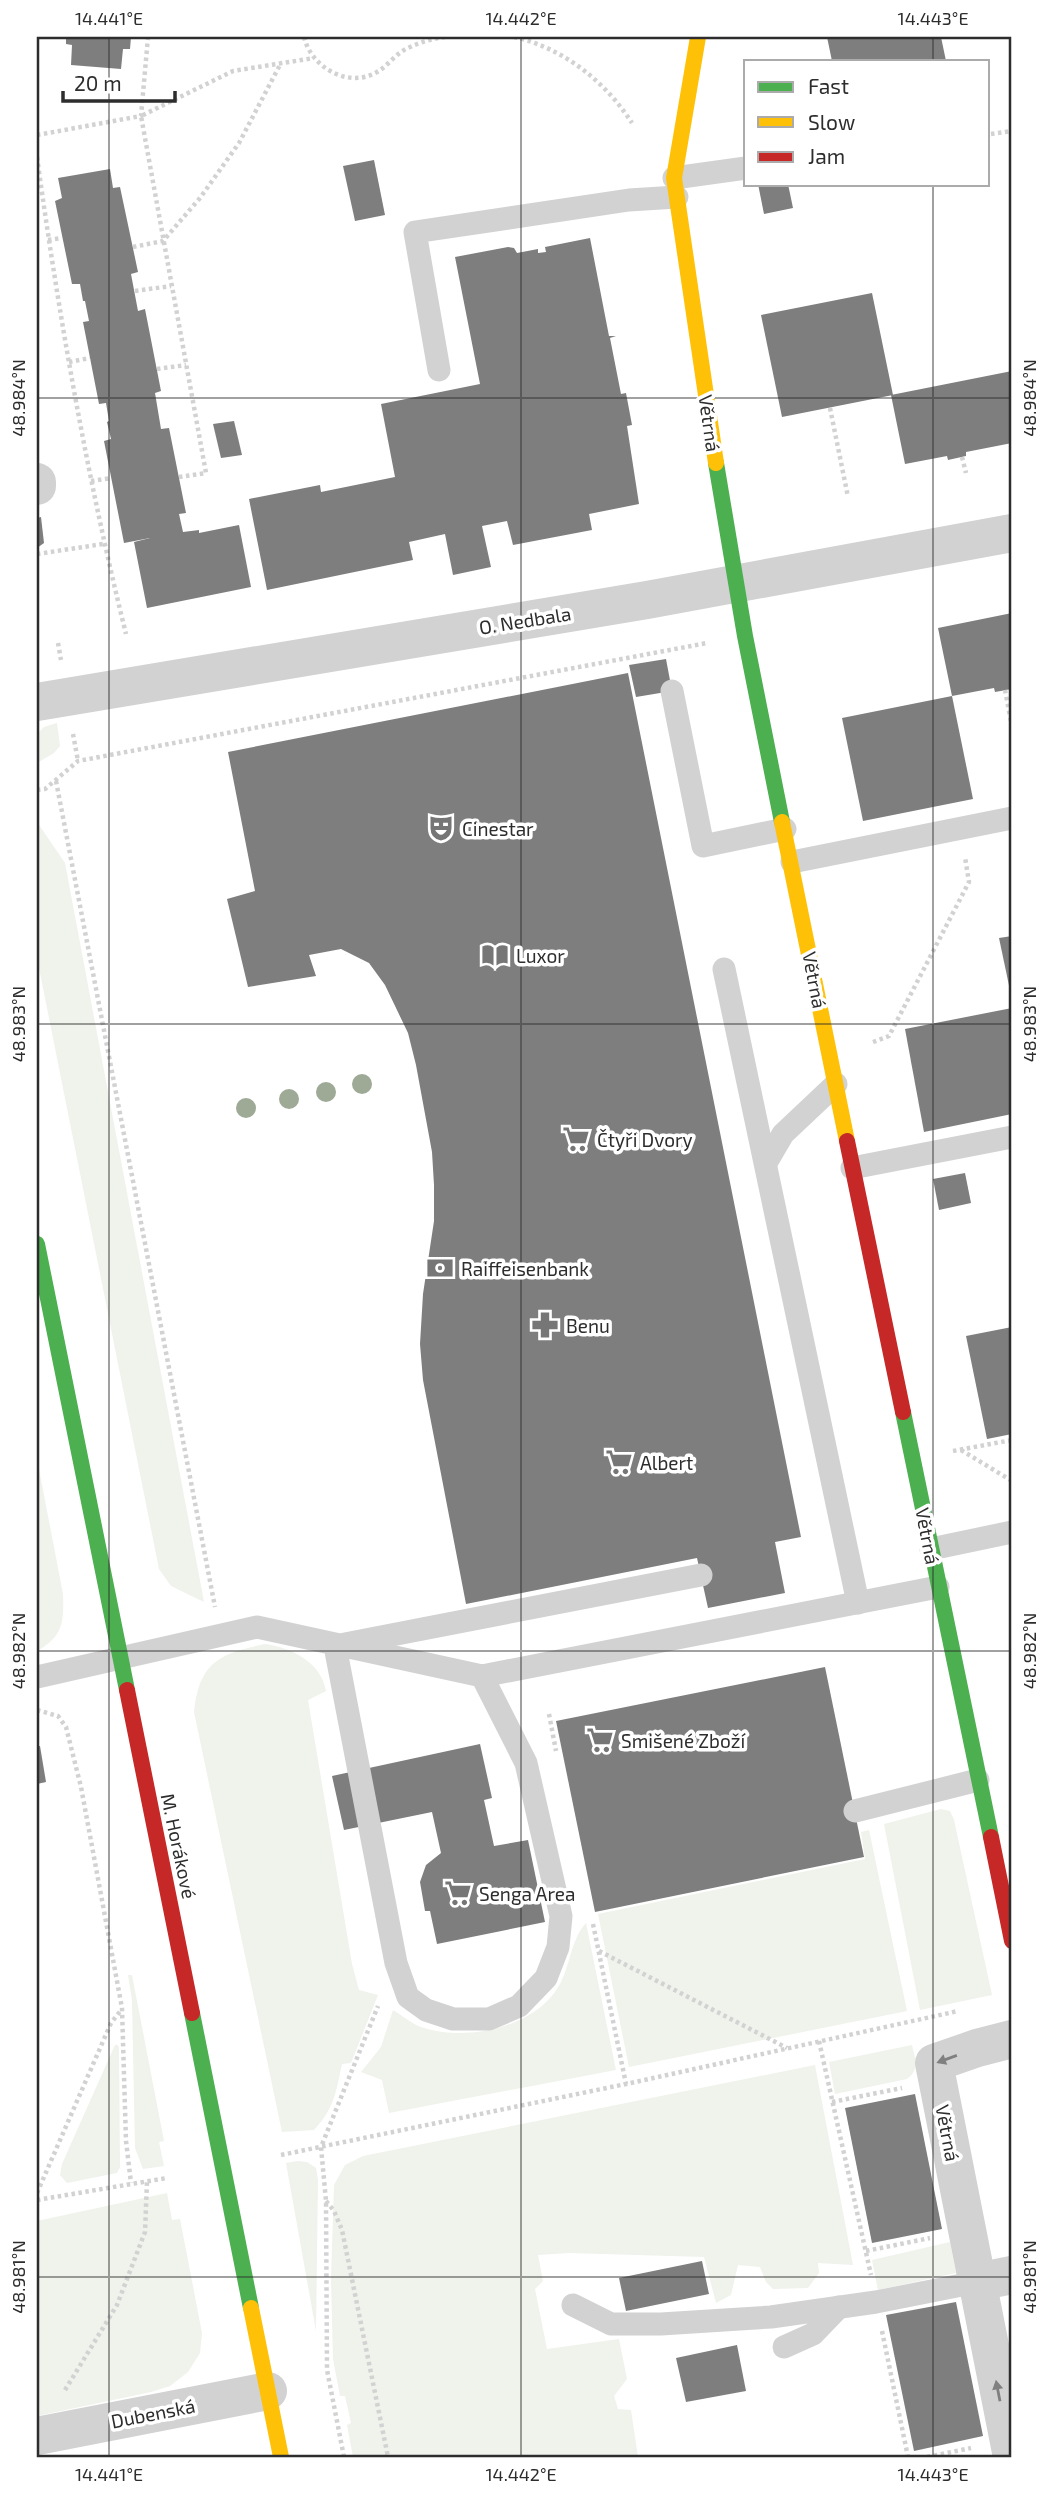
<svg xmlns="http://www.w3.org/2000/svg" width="1049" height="2494" viewBox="0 0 1049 2494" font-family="'Exo 2',sans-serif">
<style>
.green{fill:#eff3ec}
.building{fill:#7e7e7e}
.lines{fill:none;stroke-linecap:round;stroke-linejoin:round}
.path{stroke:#d2d2d2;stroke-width:4.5;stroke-dasharray:3.5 3.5;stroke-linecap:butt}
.lane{stroke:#d2d2d2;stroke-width:23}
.street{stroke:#d2d2d2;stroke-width:38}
.fast{stroke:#4caf50;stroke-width:16}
.slow{stroke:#ffc107;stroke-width:16}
.jam{stroke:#c62828;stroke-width:16}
.tree{fill:#9ea996}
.oneway{fill:#808080}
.ticks{fill:none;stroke:#2d2d2d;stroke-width:2;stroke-opacity:0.45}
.labels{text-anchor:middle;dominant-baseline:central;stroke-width:7;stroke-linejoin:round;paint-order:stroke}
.street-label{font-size:19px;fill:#2d2d2d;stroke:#fff}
.poi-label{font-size:19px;fill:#2d2d2d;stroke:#fff;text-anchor:start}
.neatline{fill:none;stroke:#2d2d2d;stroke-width:2.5}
.ticks-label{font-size:18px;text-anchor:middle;fill:#2d2d2d}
</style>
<rect width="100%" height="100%" fill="#fff"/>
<g class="green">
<polygon points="57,723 60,746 54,753 37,763 37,734 44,727"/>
<polygon points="37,822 65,863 204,1602 171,1586 159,1569 37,958"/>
<path d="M37 1459 63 1594C64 1622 63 1636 37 1651Z"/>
<path d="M265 1644C292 1648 321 1662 326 1691L308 1700 352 1964 359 1990 378 1995 351 2063 342 2064C336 2092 334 2109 314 2130L282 2132 194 1712C199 1662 220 1653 265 1644Z"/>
<polygon points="941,1809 950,1811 954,1820 992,1995 920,2010 884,1824"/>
<polygon points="869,1830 907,2011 629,2067 598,1914 865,1859 861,1832"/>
<path d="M586 1923 616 2070 389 2113 382 2080 361 2072 381 2047 393 2010C400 2014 408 2021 416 2025 461 2044 538 2029 561 1982 571 1962 571 1940 586 1923Z"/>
<polygon points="128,1975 132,1975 164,2141 159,2142 164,2166 143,2169 135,2148 132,2000"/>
<polygon points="115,2045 118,2045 119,2048 120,2167 117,2173 67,2183 60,2175 62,2164"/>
<path d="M912 2045C915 2058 920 2070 907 2079L835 2094 829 2062Z"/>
<polygon points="815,2065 853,2265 818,2263 819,2273 808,2288 773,2289 766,2282 760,2267 738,2265 731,2295 716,2303 704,2257 569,2253 538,2255 543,2281 535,2289 547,2349 619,2339 627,2379 614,2396 618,2409 631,2410 638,2457 353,2457 347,2425 351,2423 345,2396 340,2396 333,2359 331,2279 334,2185 345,2165 363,2156"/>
<polygon points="298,2161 307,2162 316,2168 318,2179 316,2331 286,2163"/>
<polygon points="167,2193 172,2220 180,2219 202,2333 200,2353 188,2372 170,2386 151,2392 37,2416 37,2221"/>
<polygon points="950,2242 956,2273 878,2290 872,2260"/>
</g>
<g class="building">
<polygon points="66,37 131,37 130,49 123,49 121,69 71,65 72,45 66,44"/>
<polygon points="827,37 941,37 946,61 832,61"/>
<polygon points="374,160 385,215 355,221 343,166"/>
<polygon points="110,169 113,188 120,187 138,272 131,274 138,311 145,309 161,391 155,393 161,429 169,428 186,513 179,514 183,532 199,530 199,533 239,525 251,587 147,608 134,542 150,538 124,543 104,441 111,439 107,422 109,421 106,403 99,404 83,322 89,321 85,301 83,301 80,284 72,284 55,201 62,198 58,178"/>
<polygon points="758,184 788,184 793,208 764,214"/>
<polygon points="590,238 609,336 616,336 610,338 621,394 626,393 632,425 627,426 639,504 589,514 592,530 513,545 507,521 482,526 491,567 453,575 445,534 409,542 413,560 267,590 249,499 320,485 321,492 395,477 381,404 480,384 455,257 508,247 514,248 517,253 538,249 538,253 546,252 545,247"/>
<polygon points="872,293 893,395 782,417 761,315"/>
<polygon points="1012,371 1012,443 966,452 966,456 948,460 947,456 905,464 891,395"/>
<polygon points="234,421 242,455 221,458 213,424"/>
<polygon points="41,517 44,543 37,548 37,518"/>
<polygon points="1012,613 1012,689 995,692 994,688 952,696 938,628"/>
<polygon points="666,659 672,691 636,697 629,665"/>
<polygon points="628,673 801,1537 775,1542 785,1593 708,1608 697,1558 466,1604 423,1380 420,1344 423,1294 434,1221 434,1185 432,1152 416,1065 408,1033 385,985 369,963 341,949 309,955 316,976 248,987 227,899 255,891 228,752"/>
<polygon points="952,696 973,799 863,821 842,718"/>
<polygon points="1012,936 1012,994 1011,995 999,938"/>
<polygon points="1012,1008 1012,1114 924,1132 905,1029"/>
<polygon points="965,1173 971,1203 939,1210 933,1179"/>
<polygon points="1012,1327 1012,1434 987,1439 966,1336"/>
<polygon points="825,1667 864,1857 595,1912 556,1721"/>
<polygon points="480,1744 492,1798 484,1800 494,1846 528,1840 545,1922 437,1944 430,1911 425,1911 420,1882 426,1865 441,1853 432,1812 344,1830 332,1776"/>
<polygon points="37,1746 40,1746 46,1782 37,1784"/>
<polygon points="915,2094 942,2229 872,2243 845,2108"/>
<polygon points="702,2261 709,2294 626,2311 619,2278"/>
<polygon points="956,2302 983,2436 914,2451 886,2315"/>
<polygon points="737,2345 746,2391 686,2402 676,2358"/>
</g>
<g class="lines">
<g class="path">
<path d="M304 37C311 67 348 89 377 72 388 66 396 53 408 48 420 42 432 39 445 37"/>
<path d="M514 37C563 48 605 81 632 123"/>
<polyline points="991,134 1012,131"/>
<polyline points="37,135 141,116 148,37"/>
<path d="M37 157C59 317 87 477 126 634"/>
<polyline points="48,240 62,238"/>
<polyline points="133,247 163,241 200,198 239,143 281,63"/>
<polyline points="135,291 171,286"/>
<polyline points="69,362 90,358"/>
<polyline points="157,369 186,365"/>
<polyline points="830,408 848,497"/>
<polyline points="962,457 966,473"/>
<polyline points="179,477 206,473 141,116 233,71 314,58"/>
<polyline points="91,481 111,478"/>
<polyline points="37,554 103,544"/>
<polyline points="58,643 61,660"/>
<polyline points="1005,690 1012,727"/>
<polyline points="73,734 78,761"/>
<polyline points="56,781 215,1607"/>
<polyline points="37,790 45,789 78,761 707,643"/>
<polyline points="873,1042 889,1036 969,882 965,857"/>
<polyline points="961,1450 1012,1481"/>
<polyline points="953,1451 1012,1440"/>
<polyline points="37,1710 58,1716 66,1727 81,1787 122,2008 126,2141 131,2183"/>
<polyline points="549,1714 556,1751"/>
<polyline points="593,1924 626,2084"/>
<polyline points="599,1951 787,2048"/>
<polyline points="819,2041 871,2275"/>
<polyline points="832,2102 902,2088"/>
<polyline points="281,2155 626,2084 958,2011"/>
<polyline points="37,2193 111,2023 122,2009"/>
<polyline points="37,2200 167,2178"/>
<polyline points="326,2201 334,2211 342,2230 388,2457"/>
<polyline points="866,2251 930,2238"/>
<polyline points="882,2331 908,2457"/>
<polyline points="65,2390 117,2305 145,2232 147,2181"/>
<polyline points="344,2457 327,2370 326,2201 321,2147 378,2006"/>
<polyline points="927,2457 971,2448"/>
</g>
<g class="lane">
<polyline points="674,178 746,168"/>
<polyline points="439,370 415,232 629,200 677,197"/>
<polyline points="672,691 703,846 785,829"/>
<polyline points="792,862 1012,818"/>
<polyline points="724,969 858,1603"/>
<polyline points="766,1163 783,1134 836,1084"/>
<polyline points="852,1168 1012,1137"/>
<polyline points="931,1549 1012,1532"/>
<polyline points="345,1644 701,1575"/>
<polyline points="482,1676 938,1587"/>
<polyline points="37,1677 257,1627 482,1676 526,1763 561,1916 558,1947 546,1978 519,2006 489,2019 453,2019 426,2010 408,1997 396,1963 335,1646"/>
<polyline points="855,1811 978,1780"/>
<polyline points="573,2305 611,2324 661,2324 771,2317 876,2302 977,2282"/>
<polyline points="784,2347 813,2334 839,2307"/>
</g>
<g class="street">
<polyline points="37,482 37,486"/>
<polyline points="37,702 647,600 1012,533"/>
<polyline points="977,2282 1012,2275"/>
<polyline points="37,2436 268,2391"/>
<polyline points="1012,2457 934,2063 977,2048 1012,2039"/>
</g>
<g class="fast">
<polyline points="716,463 745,636 782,822"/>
<polyline points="37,1244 127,1690"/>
<polyline points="903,1412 991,1837"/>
<polyline points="192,2013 251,2308"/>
</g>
<g class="slow">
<polyline points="698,37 674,178 716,463"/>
<polyline points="782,822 847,1141"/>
<polyline points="251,2308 281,2457"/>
</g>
<g class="jam">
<polyline points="847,1141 903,1412"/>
<polyline points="127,1690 192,2013"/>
<polyline points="991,1837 1012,1941"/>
</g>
</g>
<g class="tree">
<circle cx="362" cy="1084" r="10"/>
<circle cx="326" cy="1092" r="10"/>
<circle cx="289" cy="1099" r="10"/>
<circle cx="246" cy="1108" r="10"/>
</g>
<defs><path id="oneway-solid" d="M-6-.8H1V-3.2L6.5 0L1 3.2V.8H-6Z" transform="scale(1.75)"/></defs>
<g class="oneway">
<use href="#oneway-solid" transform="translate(947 2059) rotate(160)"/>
<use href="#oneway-solid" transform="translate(998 2391) rotate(-101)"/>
</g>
<path class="ticks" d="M109 37V2457M521 37V2457M933 37V61M933 184V2457M37 398H1012M37 1024H1012M37 1651H1012M37 2277H1012"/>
<defs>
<g id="theatre-bare" transform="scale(2.1)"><path d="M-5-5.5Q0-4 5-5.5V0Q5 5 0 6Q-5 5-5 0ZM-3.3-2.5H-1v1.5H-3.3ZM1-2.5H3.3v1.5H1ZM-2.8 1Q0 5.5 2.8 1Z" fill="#767676" stroke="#fff" stroke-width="2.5" paint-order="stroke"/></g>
<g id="library-bare" transform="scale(2.1)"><path d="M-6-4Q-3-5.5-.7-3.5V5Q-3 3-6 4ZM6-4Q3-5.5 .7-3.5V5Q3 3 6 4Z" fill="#767676" stroke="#fff" stroke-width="2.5" paint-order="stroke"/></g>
<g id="supermarket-bare" transform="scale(2.1)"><path d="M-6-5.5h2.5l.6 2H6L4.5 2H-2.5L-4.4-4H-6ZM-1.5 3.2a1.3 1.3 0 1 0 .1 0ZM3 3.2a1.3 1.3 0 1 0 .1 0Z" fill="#767676" stroke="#fff" stroke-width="2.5" paint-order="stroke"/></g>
<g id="bank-bare" transform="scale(2.1)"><path d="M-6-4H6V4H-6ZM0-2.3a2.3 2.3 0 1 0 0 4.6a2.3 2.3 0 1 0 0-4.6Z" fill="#767676" stroke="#fff" stroke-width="2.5" paint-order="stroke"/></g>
<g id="pharmacy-bare" transform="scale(2.1)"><path d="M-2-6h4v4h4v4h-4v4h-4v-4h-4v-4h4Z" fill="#767676" stroke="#fff" stroke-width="2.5" paint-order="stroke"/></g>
</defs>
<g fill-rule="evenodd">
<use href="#theatre-bare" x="441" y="828"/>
<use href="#library-bare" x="495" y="955"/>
<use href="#supermarket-bare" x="576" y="1139"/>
<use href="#bank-bare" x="440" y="1268"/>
<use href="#pharmacy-bare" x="545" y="1325"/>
<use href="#supermarket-bare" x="619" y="1462"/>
<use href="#supermarket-bare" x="600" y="1740"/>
<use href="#supermarket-bare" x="458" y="1893"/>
</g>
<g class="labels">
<g class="street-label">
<text transform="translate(710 423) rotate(82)">Větrná</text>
<text transform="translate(525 620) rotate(-9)">O. Nedbala</text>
<text transform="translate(815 980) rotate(79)">Větrná</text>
<text transform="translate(928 1536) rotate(79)">Větrná</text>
<text transform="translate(179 1846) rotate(78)">M. Horákové</text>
<text transform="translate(948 2133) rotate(79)">Větrná</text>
<text transform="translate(153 2413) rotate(-11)">Dubenská</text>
</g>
<g class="poi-label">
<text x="462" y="828">Cinestar</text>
<text x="516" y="955">Luxor</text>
<text x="597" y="1139">Čtyři Dvory</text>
<text x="461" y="1268">Raiffeisenbank</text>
<text x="566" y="1325">Benu</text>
<text x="640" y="1462">Albert</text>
<text x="621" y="1740">Smišené Zboží</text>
<text x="479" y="1893">Senga Area</text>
</g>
</g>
<rect width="1049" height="2494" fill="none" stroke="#ffffff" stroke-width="77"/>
<rect x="744" y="60" width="245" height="126" fill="#ffffff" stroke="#ababab" stroke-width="2"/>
<rect x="758" y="82" width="35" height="10" fill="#4caf50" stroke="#ababab" stroke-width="2"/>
<text x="808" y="94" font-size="21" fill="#2d2d2d">Fast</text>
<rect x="758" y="117" width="35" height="10" fill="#ffc107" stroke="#ababab" stroke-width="2"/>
<text x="808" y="130" font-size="21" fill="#2d2d2d">Slow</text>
<rect x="758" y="152" width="35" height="10" fill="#c62828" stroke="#ababab" stroke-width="2"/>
<text x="808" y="164" font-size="21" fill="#2d2d2d">Jam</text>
<path d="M63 91v10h112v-10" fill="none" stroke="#2d2d2d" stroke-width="3.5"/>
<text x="74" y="91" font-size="21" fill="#2d2d2d" stroke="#ffffff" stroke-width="5" paint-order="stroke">20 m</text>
<rect x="38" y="38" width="972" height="2418" class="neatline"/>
<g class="ticks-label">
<text x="109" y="25">14.441°E</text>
<text x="521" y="25">14.442°E</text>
<text x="933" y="25">14.443°E</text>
<text transform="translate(19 398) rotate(-90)" y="6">48.984°N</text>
<text transform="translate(1030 398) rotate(-90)" y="6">48.984°N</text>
<text transform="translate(19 1024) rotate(-90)" y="6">48.983°N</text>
<text transform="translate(1030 1024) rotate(-90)" y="6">48.983°N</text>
<text transform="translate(19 1651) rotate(-90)" y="6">48.982°N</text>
<text transform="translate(1030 1651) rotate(-90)" y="6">48.982°N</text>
<text transform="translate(19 2277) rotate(-90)" y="6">48.981°N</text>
<text transform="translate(1030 2277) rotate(-90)" y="6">48.981°N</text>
<text x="109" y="2481">14.441°E</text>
<text x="521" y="2481">14.442°E</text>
<text x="933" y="2481">14.443°E</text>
</g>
</svg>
